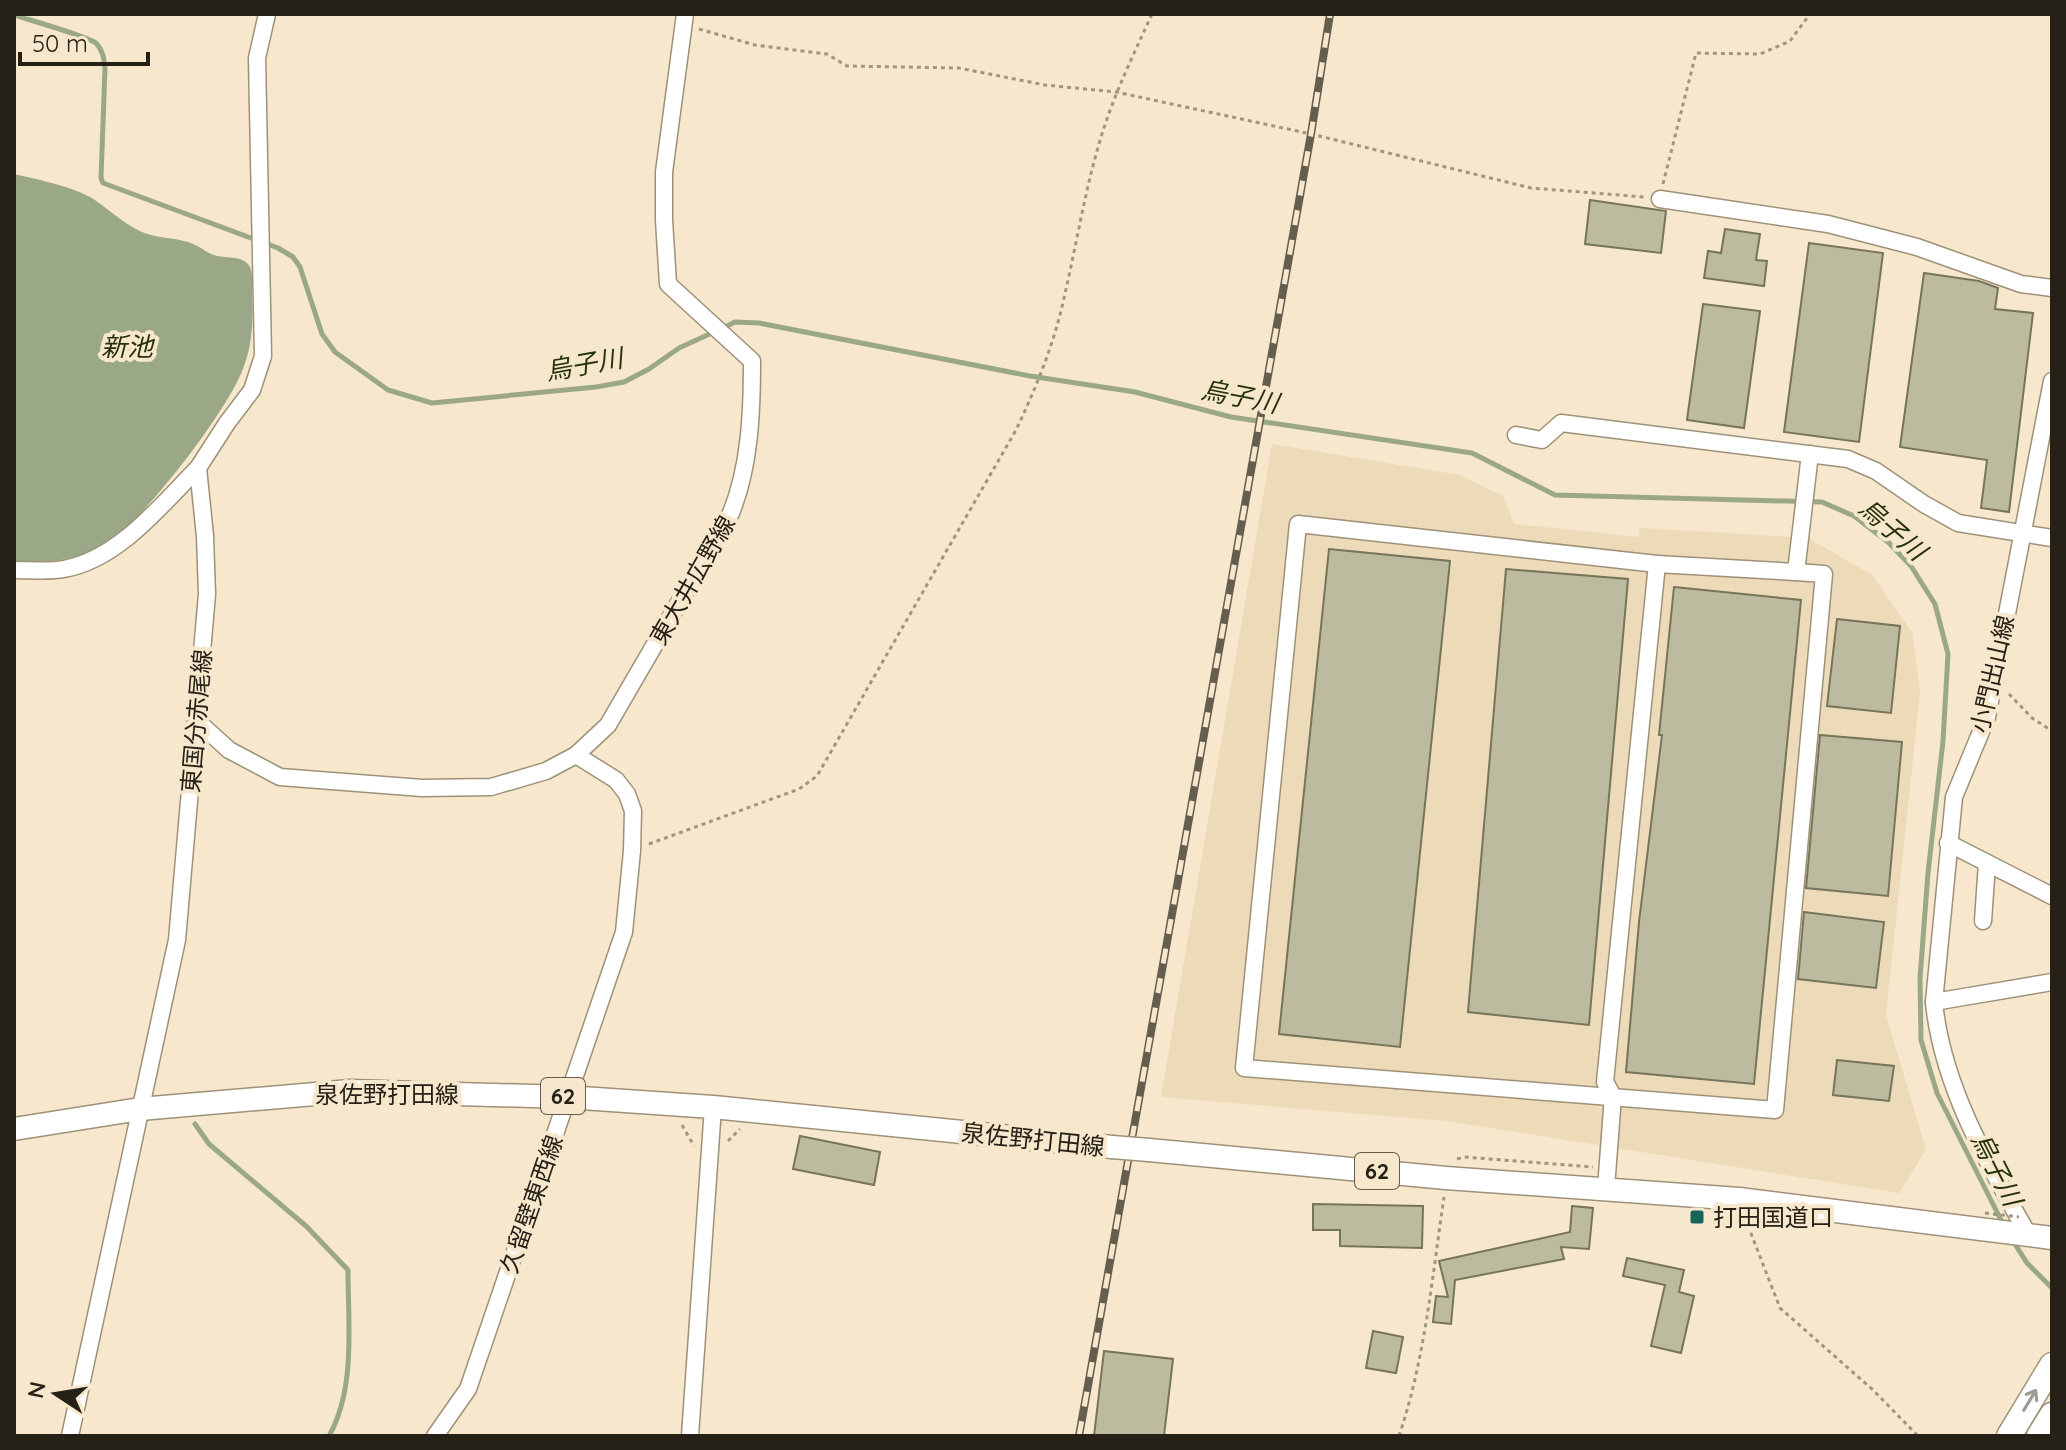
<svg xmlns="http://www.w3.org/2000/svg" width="2066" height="1450" viewBox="0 0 2066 1450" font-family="Quicksand,'Noto Sans JP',sans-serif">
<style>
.built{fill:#ecdab8}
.water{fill:#9ba887}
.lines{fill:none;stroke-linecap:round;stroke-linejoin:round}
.stream{stroke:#9ba887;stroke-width:5}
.building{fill:#bdbb9f;stroke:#76745a;stroke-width:2}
.minor-casing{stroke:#9e9178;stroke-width:19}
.major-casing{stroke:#9e9178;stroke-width:25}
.highway-casing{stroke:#9e9178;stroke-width:27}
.path{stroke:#a09582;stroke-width:3;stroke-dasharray:4 4;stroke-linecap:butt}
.minor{stroke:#fff;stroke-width:16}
.major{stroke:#fff;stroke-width:22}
.highway{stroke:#fff;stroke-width:24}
.rail-casing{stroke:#655d4e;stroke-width:8}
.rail{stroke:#f6e7cd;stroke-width:5;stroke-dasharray:15;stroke-linecap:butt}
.major-bridge-casing{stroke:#9e9178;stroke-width:25;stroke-linecap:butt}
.path-bridge{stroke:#a09582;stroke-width:3;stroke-dasharray:4 4;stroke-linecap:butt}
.major-bridge{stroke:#fff;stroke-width:22}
.oneway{stroke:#9d9b97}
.poi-dot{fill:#17645d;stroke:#f6e7cd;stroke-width:3}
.labels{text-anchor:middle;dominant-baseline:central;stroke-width:8;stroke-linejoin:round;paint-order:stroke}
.shield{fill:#f6e7cd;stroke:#645c4e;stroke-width:2}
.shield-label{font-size:22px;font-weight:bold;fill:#262117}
.street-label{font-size:24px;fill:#262117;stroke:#f6e7cd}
.poi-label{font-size:24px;fill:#262117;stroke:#f6e7cd;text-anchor:start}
.water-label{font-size:26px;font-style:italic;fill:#263209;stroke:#f6e7cd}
</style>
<rect width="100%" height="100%" fill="#f6e7cd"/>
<polygon class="built" points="1272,444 1460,475 1503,496 1514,524 1639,537 1640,528 1808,538 1872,575 1912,632 1920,692 1886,1015 1926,1150 1899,1193 1447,1121 1161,1097"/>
<path class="water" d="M14 174C36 179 70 186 90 197 110 209 128 229 151 235 165 239 180 238 193 244 201 247 207 253 214 255 225 259 240 255 248 264 254 271 252 285 252 294 253 319 253 342 244 366 231 406 147 516 112 539 81 560 51 564 14 562Z"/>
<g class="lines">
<g class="stream">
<path d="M14 15C29 20 91 37 97 44 103 51 104 59 105 68L101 178 103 183 278 248 293 257 300 267 322 334 335 352 388 390 432 403 596 387 624 382 649 369 679 348 714 332"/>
<polyline points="723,328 735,322 759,323 1030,376 1135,392 1231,417 1472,453 1555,495 1822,502 1854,516 1888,542 1911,566 1935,604 1948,654 1943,741 1928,873 1920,978 1921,1040 1937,1093 2004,1226"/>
<path d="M195 1124 209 1144 306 1226 348 1270C348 1324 356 1388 329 1436"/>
<polyline points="2013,1241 2027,1263 2052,1288"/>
</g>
</g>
<g class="building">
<polygon points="1590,200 1666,211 1661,253 1585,244"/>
<polygon points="1725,229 1760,234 1756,260 1767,261 1764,286 1704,278 1708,251 1721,253"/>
<polygon points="1809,243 1883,253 1859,442 1784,432"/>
<polygon points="1924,273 1979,281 1998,288 1995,309 2033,313 2009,512 1981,508 1987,460 1900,447"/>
<polygon points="1703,304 1760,311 1744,428 1687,420"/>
<polygon points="1329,549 1450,561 1400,1047 1279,1034"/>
<polygon points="1506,569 1628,579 1589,1025 1468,1012"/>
<polygon points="1674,587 1801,600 1754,1084 1626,1072 1639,922 1662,735 1659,735"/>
<polygon points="1837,619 1900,626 1891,713 1827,706"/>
<polygon points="1820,735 1902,742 1888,896 1806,888"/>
<polygon points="1804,912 1884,922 1876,988 1798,979"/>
<polygon points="1837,1060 1894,1066 1889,1101 1833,1095"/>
<polygon points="800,1136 880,1152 874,1185 793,1169"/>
<polygon points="1313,1204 1423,1206 1422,1248 1340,1246 1340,1230 1313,1230"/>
<polygon points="1572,1206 1593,1208 1589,1249 1561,1247 1564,1259 1455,1280 1451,1324 1433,1322 1436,1296 1448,1297 1439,1261 1570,1232"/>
<polygon points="1627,1258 1684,1270 1679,1292 1694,1296 1681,1353 1651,1346 1665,1285 1623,1276"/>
<polygon points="1373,1331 1403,1337 1396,1373 1366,1368"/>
<polygon points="1104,1351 1173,1359 1164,1436 1094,1436"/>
</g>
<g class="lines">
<g class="minor-casing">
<g id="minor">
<polyline points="1660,199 1828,224 1917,247 2021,284 2052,288"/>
<polyline points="1516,435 1542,440 1561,423 1848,459 1876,471 1924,504 1958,523 2052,538"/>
<polyline points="1657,564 1298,524 1244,1068 1775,1110 1824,574 1796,572"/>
<path d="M14 570C30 570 49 572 64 569 119 559 161 505 198 468"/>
<path d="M196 720 229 750 280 777 422 788 491 787 546 771 576 755 608 725 731 513C750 466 752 412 752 361L668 284 664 220V172L685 14"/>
<polyline points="1948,843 2052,896"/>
<polyline points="1983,921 1987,863"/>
<polyline points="1934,1002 2052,982"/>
<polyline points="1606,1188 1613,1096 1605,1082 1657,564 1796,572 1810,454"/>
<path d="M2029 1236C1988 1164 1942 1086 1934 1002L1954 797 1987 717 2052 381"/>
<polyline points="70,1436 177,940 207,594 205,536 198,468 227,423 252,390 263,356 257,58 267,14"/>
<polyline points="435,1436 468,1389 624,932 632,851 633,811 627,794 616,780 576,755"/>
<polyline points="690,1436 713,1107"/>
</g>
</g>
<g class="major-casing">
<g id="major">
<polyline points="14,1129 140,1109 350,1091 567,1097 713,1107 1112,1147"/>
<polyline points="1149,1150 1446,1178 1739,1199 2052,1238"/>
</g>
</g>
<g class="highway-casing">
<g id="highway">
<polyline points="2009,1436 2052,1365"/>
<polyline points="2039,1436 2052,1415"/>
</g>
</g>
<g class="path">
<polyline points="699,29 755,45 827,54 847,66 959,68 1045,85 1116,92 1311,134 1531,188 1644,197"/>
<polyline points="1663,184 1696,53 1760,54 1790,41 1810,14"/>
<polyline points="2009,694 2032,718 2052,731"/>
<path d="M649 844 799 789 817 776 1016 430C1036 388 1054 344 1064 298 1076 247 1084 195 1099 144 1112 98 1133 56 1152 14"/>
<polyline points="682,1125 694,1146"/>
<polyline points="728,1141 740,1129"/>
<polyline points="1457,1159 1464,1157 1593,1167"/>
<polyline points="1745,1218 1780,1308 1873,1390 1918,1436"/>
<path d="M1399 1436C1425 1359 1432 1278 1444 1197"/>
</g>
<use href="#minor" class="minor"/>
<use href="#major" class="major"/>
<use href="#highway" class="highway"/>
<g class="rail-casing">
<polyline id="rail" points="1079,1436 1311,134 1330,14"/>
</g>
<use href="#rail" class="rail"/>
<g class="major-bridge-casing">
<polyline id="major-bridge" points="1112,1147 1149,1150"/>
</g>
<polyline class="path-bridge" points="1985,1213 2019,1217"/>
<use href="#major-bridge" class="major-bridge"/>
</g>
<defs><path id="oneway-shaft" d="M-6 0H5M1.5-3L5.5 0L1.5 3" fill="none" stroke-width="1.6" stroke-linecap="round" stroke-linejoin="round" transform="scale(2)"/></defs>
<use class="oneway" href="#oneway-shaft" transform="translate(2030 1400) rotate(-59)"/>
<rect class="poi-dot" x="1689" y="1209" width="16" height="16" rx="4"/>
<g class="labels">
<g class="shield">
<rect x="541" y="1078" width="44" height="36" rx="6"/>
<rect x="1355" y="1153" width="44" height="36" rx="6"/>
</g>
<g class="shield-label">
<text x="563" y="1096">62</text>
<text x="1377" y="1171">62</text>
</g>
<g class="street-label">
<text transform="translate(692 580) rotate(-60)">東大井広野線</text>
<text transform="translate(1992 674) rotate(-77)">小門出山線</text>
<text transform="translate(196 721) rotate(-85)">東国分赤尾線</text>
<text x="387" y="1094">泉佐野打田線</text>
<text transform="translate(1033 1139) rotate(6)">泉佐野打田線</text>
<text transform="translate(531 1204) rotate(-71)">久留壁東西線</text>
</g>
<g class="poi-label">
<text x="1713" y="1217">打田国道口</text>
</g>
<g class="water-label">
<text x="127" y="346">新池</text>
<text transform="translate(584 364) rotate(-10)">烏子川</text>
<text transform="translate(1240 396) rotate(11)">烏子川</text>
<text transform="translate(1893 529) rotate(41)">烏子川</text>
<text transform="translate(1997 1169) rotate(63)">烏子川</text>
</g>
</g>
<rect width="2066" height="1450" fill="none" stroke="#262117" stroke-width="32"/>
<g transform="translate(56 1394) rotate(282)" stroke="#f6e7cd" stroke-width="6" paint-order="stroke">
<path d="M0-6L14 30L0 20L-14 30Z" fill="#262117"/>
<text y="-12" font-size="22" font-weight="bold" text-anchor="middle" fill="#262117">N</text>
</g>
<path d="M20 52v12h128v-12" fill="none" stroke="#262117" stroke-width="4"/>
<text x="32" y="52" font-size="24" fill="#262117" stroke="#f6e7cd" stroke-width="6" paint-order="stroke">50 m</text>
</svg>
